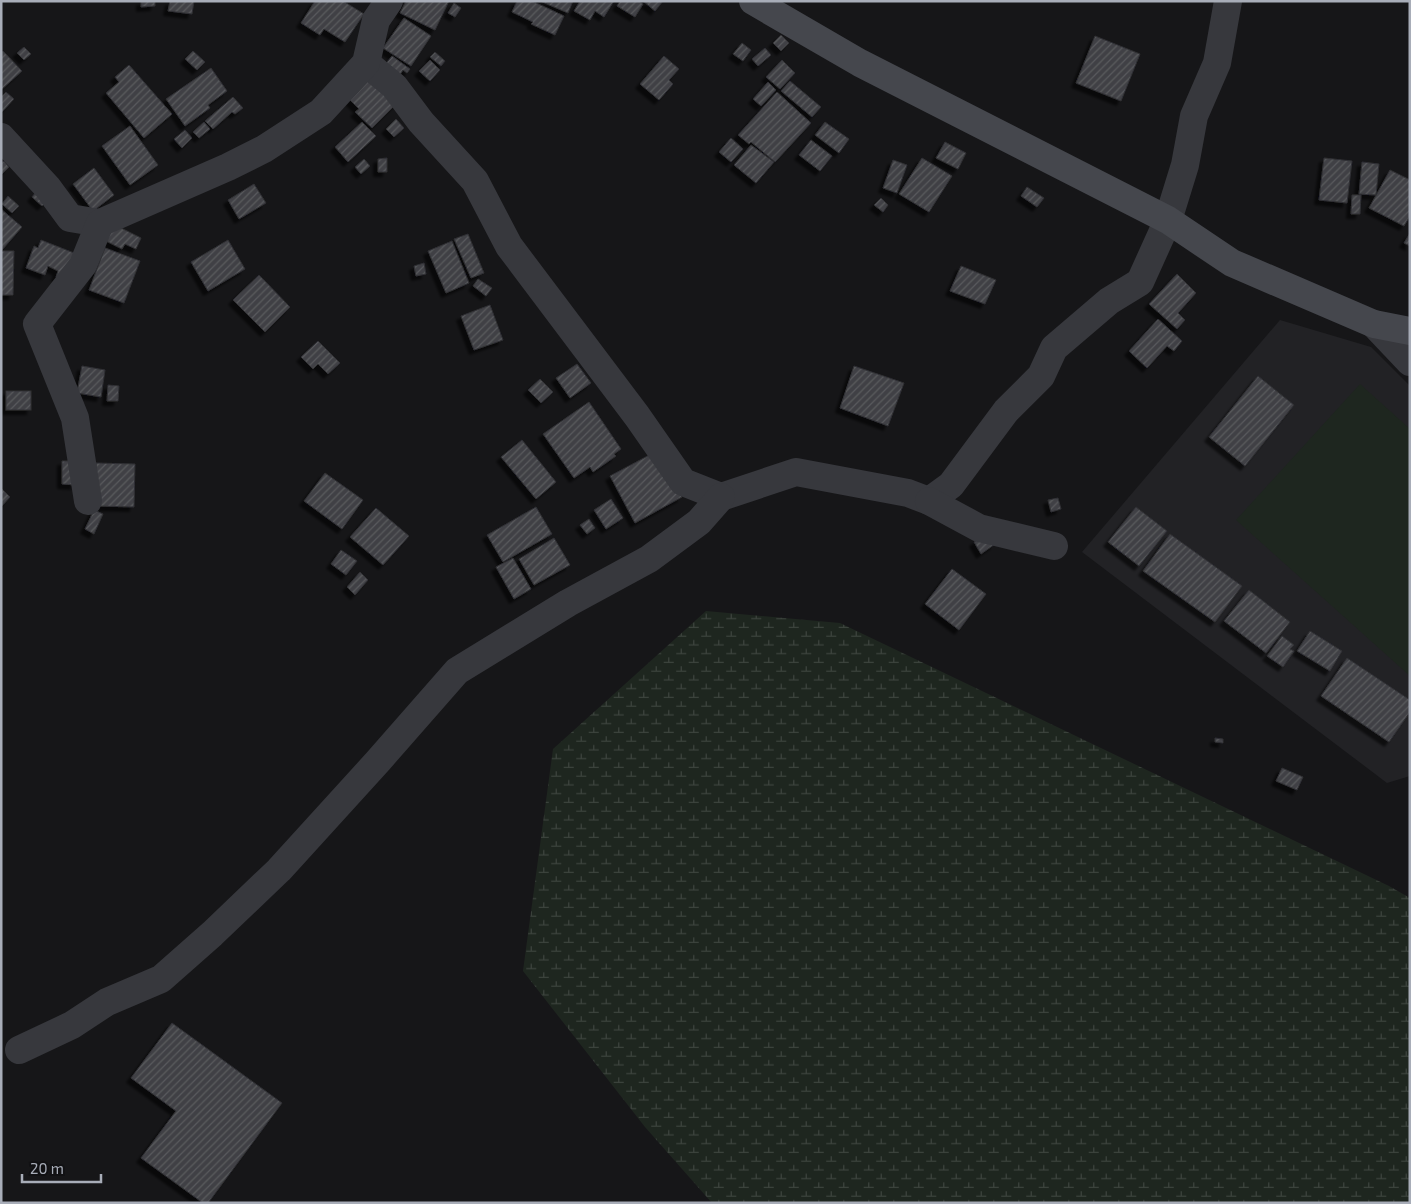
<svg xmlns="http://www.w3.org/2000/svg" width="1411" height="1204" viewBox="0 0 1411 1204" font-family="'Exo 2',sans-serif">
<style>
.built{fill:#222225}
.grass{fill:#1e261f}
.wetland{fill:url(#wetland-marsh)}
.building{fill:url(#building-hatch);stroke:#303034;filter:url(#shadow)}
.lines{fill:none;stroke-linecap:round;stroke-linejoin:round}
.minor{stroke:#37383d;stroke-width:28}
.secondary{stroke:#45474d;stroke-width:28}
</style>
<defs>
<pattern id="wetland-marsh" width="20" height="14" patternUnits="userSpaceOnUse" patternTransform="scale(1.25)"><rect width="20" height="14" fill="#1e261f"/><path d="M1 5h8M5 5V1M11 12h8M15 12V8" fill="none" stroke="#3c433d"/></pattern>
<pattern id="building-hatch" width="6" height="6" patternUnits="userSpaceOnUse" patternTransform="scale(1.25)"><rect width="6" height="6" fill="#404145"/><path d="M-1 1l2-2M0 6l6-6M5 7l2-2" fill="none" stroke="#595a5e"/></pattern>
<filter id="shadow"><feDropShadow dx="-4.5" dy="4.5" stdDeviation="1" flood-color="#0009"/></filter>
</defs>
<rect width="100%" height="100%" fill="#161618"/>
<polygon class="built" points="1280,320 1371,347 1410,386 1410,776 1387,783 1082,552"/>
<polygon class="grass" points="1360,384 1410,429 1410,676 1236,520"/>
<polygon class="wetland" points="706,611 840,623 1389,886 1410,898 1410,1203 712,1203 645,1127 523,971 553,749"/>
<g class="building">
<polygon points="141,1 155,1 155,6 141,7"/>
<polygon points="170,1 194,1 192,14 168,11"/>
<polygon points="315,1 343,1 364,14 345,42 324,29 320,35 301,23"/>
<polygon points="406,1 449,1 435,30 400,13"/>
<polygon points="517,1 532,1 564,16 555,35 531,24 533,22 512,12"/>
<polygon points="540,1 573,1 568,13"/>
<polygon points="580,1 614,1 604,17 595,11 590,20 574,11"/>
<polygon points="620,1 639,1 643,4 635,17 617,6"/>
<polygon points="643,1 663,1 655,11"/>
<polygon points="454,3 461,8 455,17 448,13"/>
<polygon points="404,18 431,36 411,66 383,48"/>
<polygon points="781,35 789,43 781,51 773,43"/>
<polygon points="1095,36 1140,54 1121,101 1076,83"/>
<polygon points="742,43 751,50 743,61 733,54"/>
<polygon points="24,47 31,54 24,60 17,53"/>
<polygon points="765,48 771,55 758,66 752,59"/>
<polygon points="3,51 22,71 1,90 1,53"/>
<polygon points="193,51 205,62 197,70 185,59"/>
<polygon points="435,52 445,61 441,66 430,57"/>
<polygon points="392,56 410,69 407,73 403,70 399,76 384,66"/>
<polygon points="664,56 679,69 669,80 673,84 659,100 640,84"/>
<polygon points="430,60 440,70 430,81 419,71"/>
<polygon points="782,60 795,73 780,89 766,77"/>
<polygon points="129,65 172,114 144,138 106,93 119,82 115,77"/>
<polygon points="211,68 227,91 208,105 210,108 185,126 166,99"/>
<polygon points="372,77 398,102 372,128 355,112 359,109 350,100"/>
<polygon points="790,81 821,107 812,117 781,91"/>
<polygon points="768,82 776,90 761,106 753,99"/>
<polygon points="6,92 14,99 1,113 1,97"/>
<polygon points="777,92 811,123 775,162 751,142 749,144 738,135"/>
<polygon points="233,97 243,108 235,114 232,112 213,129 205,121"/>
<polygon points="396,119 404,128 394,137 386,129"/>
<polygon points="204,122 210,129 199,138 193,132"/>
<polygon points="362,122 376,136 348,162 335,147"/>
<polygon points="825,122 849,139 839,153 815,135"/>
<polygon points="130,126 158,165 130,185 102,146"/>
<polygon points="185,130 192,138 182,148 174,139"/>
<polygon points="731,138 743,149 731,162 719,152"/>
<polygon points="811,140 832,156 820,171 799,155"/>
<polygon points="945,142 966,153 958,169 936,158"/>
<polygon points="751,145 774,162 756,183 734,165"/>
<polygon points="387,158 387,172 378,172 378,159"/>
<polygon points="922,158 952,176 929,212 899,194"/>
<polygon points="1324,158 1352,161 1347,203 1319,200"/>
<polygon points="364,159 370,166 361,174 355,167"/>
<polygon points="893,160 907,165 897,193 883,188"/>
<polygon points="4,161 9,167 1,175 1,163"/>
<polygon points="1362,162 1379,164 1376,195 1359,194"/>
<polygon points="94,168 114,195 93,211 73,184"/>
<polygon points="1390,170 1410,180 1410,216 1404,226 1369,208"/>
<polygon points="254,184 266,203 239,219 228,200"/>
<polygon points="1027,187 1044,198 1037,207 1021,196"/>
<polygon points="36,192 47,201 42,206 32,197"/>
<polygon points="1352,195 1361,195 1360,214 1351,214"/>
<polygon points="8,196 19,206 12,213 2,204"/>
<polygon points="881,198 888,205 883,212 874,205"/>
<polygon points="1,209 22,227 2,250 1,250"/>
<polygon points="115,225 141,238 136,249 125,244 122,249 106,241"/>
<polygon points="1410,233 1410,246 1404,243"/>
<polygon points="468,234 484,273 471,278 454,239"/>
<polygon points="41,240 74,253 63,280 56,277 58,271 48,266 45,275 26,268 34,246 38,248"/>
<polygon points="228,240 245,269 208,291 191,262"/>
<polygon points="452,241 469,283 446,293 428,251"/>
<polygon points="105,248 140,261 124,303 89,290"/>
<polygon points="1,251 14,251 13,295 1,295"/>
<polygon points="424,263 426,274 416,276 414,266"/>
<polygon points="961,266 996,280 985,304 950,291"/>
<polygon points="1177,274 1196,293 1178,313 1185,320 1177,329 1149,304"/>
<polygon points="259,275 290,307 265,332 233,300"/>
<polygon points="478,279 492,288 486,296 473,286"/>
<polygon points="490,305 503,340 474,350 461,316"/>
<polygon points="1158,319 1182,341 1174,351 1167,346 1147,368 1129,351"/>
<polygon points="318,341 340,363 328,374 318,364 313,369 301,357"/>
<polygon points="577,364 591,383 570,398 556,378"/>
<polygon points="82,366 105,370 101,397 77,393"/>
<polygon points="854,366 904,383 888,426 840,408"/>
<polygon points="1258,376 1294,405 1245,466 1209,437"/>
<polygon points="540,379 553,392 541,403 528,390"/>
<polygon points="108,385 119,386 118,401 107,401"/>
<rect x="6" y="391" width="25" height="19"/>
<polygon points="589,402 621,449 614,454 616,456 593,472 590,467 574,478 543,434"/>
<polygon points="522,440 556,482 536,499 501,457"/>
<polygon points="657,451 682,497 635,523 610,476"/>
<polygon points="62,461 75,461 75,485 62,484"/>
<polygon points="96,463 135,464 134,507 96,506"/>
<polygon points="325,473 363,500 342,529 304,501"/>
<polygon points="1,488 10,497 1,507"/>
<polygon points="1058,498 1061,509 1051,512 1048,500"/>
<polygon points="611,499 623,518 606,529 594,510"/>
<polygon points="536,507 552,534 503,562 487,535"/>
<polygon points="1136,507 1167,531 1139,566 1108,542"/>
<polygon points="376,508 409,536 383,565 350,537"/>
<polygon points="94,510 103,514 94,534 85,529"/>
<polygon points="589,519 595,528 587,534 580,525"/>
<polygon points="988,533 995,544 981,554 974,542"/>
<polygon points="1170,534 1242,586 1215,622 1143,571"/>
<polygon points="554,538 570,565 534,585 519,559"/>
<polygon points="341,550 357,561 346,575 331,564"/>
<polygon points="513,558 531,589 514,599 496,567"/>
<polygon points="952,569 986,594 959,630 925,604"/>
<polygon points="360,572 368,580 355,595 347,587"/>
<polygon points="1249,590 1290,622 1266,653 1224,621"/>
<polygon points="1310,631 1342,651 1330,671 1297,651"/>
<polygon points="1282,636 1294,645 1290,649 1294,651 1283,667 1267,656"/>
<polygon points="1347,658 1410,700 1410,712 1389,742 1321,696"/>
<polygon points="1215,738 1223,739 1223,743 1215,742"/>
<polygon points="1282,768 1303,777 1297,790 1276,781"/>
<polygon points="172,1023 282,1103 208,1203 203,1203 141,1158 176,1111 131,1078"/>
</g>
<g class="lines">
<g class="minor">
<polyline points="366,63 394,86 421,122 475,181 509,246 637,416 683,482 721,497 796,472 908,493 929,501 951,485 1006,411 1041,376 1054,348 1109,301 1140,282 1168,220 1185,165 1194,116 1217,63 1228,1"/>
<polyline points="1,137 48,188 70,218 100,223"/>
<polyline points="1374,324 1410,362"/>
<polyline points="88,501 75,418 37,324 83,265 100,223 228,167 264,149 321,112 366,63 376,20 389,1"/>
<polyline points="929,501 979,528 1054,546"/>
<polyline points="19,1050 72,1025 107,1002 161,979 212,934 279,870 379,760 457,671 568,603 649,559 699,522 721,497"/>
</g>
<polyline class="secondary" points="753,1 860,63 1168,220 1232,263 1374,324 1410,331"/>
</g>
<rect width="1411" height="1204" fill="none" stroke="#a8adb8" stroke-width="5"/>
<path d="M22 1174v8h79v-8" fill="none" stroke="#a8adb8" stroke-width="2.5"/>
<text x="30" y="1174" font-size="15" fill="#a8adb8" stroke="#111113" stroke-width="4" paint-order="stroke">20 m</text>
</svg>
